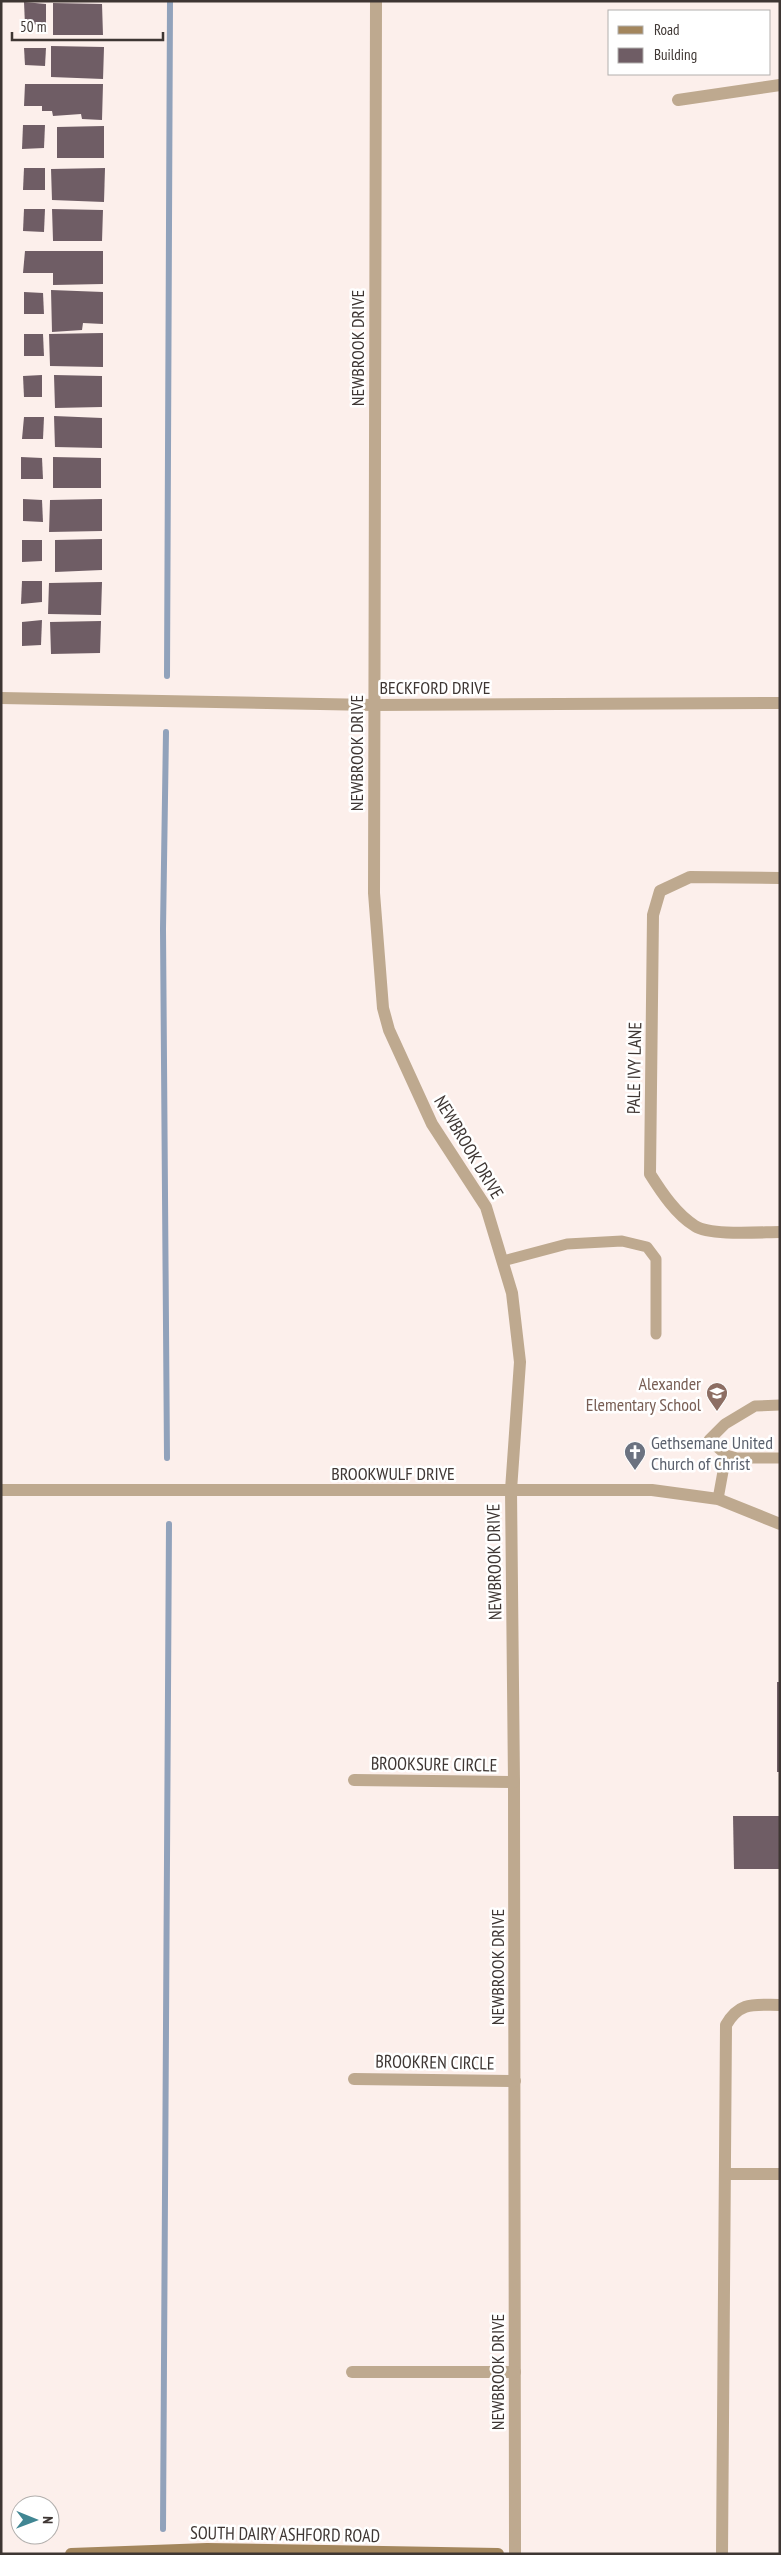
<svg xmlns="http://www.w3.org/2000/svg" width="781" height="2555" viewBox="0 0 781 2555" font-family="'PT Sans Narrow',sans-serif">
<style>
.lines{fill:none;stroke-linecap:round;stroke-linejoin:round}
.stream{stroke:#91a2bb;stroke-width:6}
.building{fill:#6f5d65}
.lane{stroke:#bea98f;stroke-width:11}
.street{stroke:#bea98f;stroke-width:12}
.secondary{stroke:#a3865d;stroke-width:12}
.labels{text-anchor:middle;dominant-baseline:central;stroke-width:5;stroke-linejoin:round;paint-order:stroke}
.street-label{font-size:18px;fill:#3e3633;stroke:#fff}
.education-label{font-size:18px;fill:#785e54;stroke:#fff;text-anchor:end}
.worship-label{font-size:18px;fill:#5b616d;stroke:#fff;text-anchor:start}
</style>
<rect width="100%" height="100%" fill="#fcefeb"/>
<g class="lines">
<g class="stream">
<polyline points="167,676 170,1"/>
<polyline points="166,732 163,929 167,1458"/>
<polyline points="163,2529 169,1524"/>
</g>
</g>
<g class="building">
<polygon points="24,2 46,4 46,24 25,25"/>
<polygon points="53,3 102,4 103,35 53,35"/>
<polygon points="51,46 104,47 103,79 51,77"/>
<polygon points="24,48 46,48 45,66 25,65"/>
<polygon points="25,84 103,84 102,120 82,119 81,114 53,116 52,111 42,111 42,106 24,106"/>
<polygon points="23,125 45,125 44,148 22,149"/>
<polygon points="104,126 104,158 57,158 57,127"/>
<polygon points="24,168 45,168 45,190 23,190"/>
<polygon points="105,168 104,202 52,200 51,169"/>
<polygon points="24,209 45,209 44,232 23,231"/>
<polygon points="52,209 103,210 102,241 53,241"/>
<polygon points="25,251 103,251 103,284 53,285 53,273 23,273"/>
<polygon points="51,290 103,292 103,324 83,323 82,330 52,332"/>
<polygon points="24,292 43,293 44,314 24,314"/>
<polygon points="103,333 103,367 50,366 49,334"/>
<polygon points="24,334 43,334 44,356 24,356"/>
<polygon points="42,375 42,397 24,397 23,376"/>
<polygon points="54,375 102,376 102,407 55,408"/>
<polygon points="54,416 102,418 102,448 55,447"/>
<polygon points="24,417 44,417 43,439 22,439"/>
<polygon points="21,457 42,458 43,479 21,479"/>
<polygon points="53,457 101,458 101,488 53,488"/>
<polygon points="23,499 42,500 43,522 23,521"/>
<polygon points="102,499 102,531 49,532 50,500"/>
<polygon points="102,539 102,570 55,572 55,540"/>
<polygon points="22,540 42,540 42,561 22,562"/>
<polygon points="22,581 42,581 42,602 21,604"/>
<polygon points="102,582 101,615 48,614 49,583"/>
<polygon points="42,620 41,645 22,646 22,622"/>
<polygon points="101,621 100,653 51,654 50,622"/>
<rect x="777" y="1682" width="3" height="90"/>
<polygon points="733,1816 780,1816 780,1869 734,1869"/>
</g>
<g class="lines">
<g class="lane">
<polyline points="503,1261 567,1244 622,1241 647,1247 656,1259 656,1334"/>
<polyline points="780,1405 755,1406 725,1424 709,1440 726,1455 737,1458 780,1458"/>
<polyline points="718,1499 726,1455"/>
</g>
<g class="street">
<polyline points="376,1 374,893 383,1008 389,1030 432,1124 486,1207 512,1293 520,1362 511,1490 514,1782 515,2554"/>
<polyline points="678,100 780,85"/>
<polyline points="1,698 373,705 780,703"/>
<path d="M780 878 690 877 660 891 653 915 650 1174C662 1193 676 1214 695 1226 710 1236 761 1232 780 1232"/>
<polyline points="1,1490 652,1490 718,1499 780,1524"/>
<polyline points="354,1780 514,1782"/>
<polyline points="354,2079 515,2081"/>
<polyline points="725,2174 780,2174"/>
<polyline points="352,2372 515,2372"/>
<path d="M722 2554 726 2025C740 2001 754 2005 780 2005"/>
</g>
<polyline class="secondary" points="71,2554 207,2549 498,2554"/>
</g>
<defs>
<g id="school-pin" transform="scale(1.125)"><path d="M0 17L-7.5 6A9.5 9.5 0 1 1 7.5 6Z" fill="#8d6e63" stroke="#fff"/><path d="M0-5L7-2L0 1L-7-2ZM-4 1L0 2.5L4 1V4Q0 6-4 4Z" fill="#fff"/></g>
<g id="church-pin" transform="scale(1.125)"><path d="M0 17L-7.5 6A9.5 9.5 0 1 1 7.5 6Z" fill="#6b7280" stroke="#fff"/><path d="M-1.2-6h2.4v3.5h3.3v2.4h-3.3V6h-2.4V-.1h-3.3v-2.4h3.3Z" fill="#fff"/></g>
</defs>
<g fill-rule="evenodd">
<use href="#school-pin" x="717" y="1393"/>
<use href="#church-pin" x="635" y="1452"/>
</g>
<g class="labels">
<g class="street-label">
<text transform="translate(357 348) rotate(-90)">NEWBROOK DRIVE</text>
<text x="435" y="687">BECKFORD DRIVE</text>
<text transform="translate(356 753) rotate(-90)">NEWBROOK DRIVE</text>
<text transform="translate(634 1068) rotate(-89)">PALE IVY LANE</text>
<text transform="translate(469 1147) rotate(59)">NEWBROOK DRIVE</text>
<text x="393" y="1473">BROOKWULF DRIVE</text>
<text transform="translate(494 1562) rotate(-91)">NEWBROOK DRIVE</text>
<text transform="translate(434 1764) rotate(1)">BROOKSURE CIRCLE</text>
<text transform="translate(497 1967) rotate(-90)">NEWBROOK DRIVE</text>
<text transform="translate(435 2062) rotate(1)">BROOKREN CIRCLE</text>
<text transform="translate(497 2372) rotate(-90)">NEWBROOK DRIVE</text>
<text transform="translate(285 2534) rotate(1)">SOUTH DAIRY ASHFORD ROAD</text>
</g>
<g class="education-label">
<text x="701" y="1383">Alexander<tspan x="701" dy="21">Elementary School</tspan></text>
</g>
<g class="worship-label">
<text x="651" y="1442">Gethsemane United<tspan x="651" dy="21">Church of Christ</tspan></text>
</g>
</g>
<rect width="781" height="2555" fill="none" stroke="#3e3633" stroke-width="5"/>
<rect x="608" y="10" width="162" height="65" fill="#ffffff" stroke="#b2afad"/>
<rect x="618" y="26" width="25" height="8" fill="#a3865d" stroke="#b2afad"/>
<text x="654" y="35" font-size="15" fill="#3e3633">Road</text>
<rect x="618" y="48" width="25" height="15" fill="#6f5d65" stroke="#b2afad"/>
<text x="654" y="60" font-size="15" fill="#3e3633">Building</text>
<g transform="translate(35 2520) rotate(91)"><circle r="24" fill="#ffffff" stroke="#b2afad"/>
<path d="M0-4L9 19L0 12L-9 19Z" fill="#418693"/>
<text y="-8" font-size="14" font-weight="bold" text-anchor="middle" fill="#3e3633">N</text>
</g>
<path d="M12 32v8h151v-8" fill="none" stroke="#3e3633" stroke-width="2.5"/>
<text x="20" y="32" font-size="15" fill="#3e3633" stroke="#ffffff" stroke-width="4" paint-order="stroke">50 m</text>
</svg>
